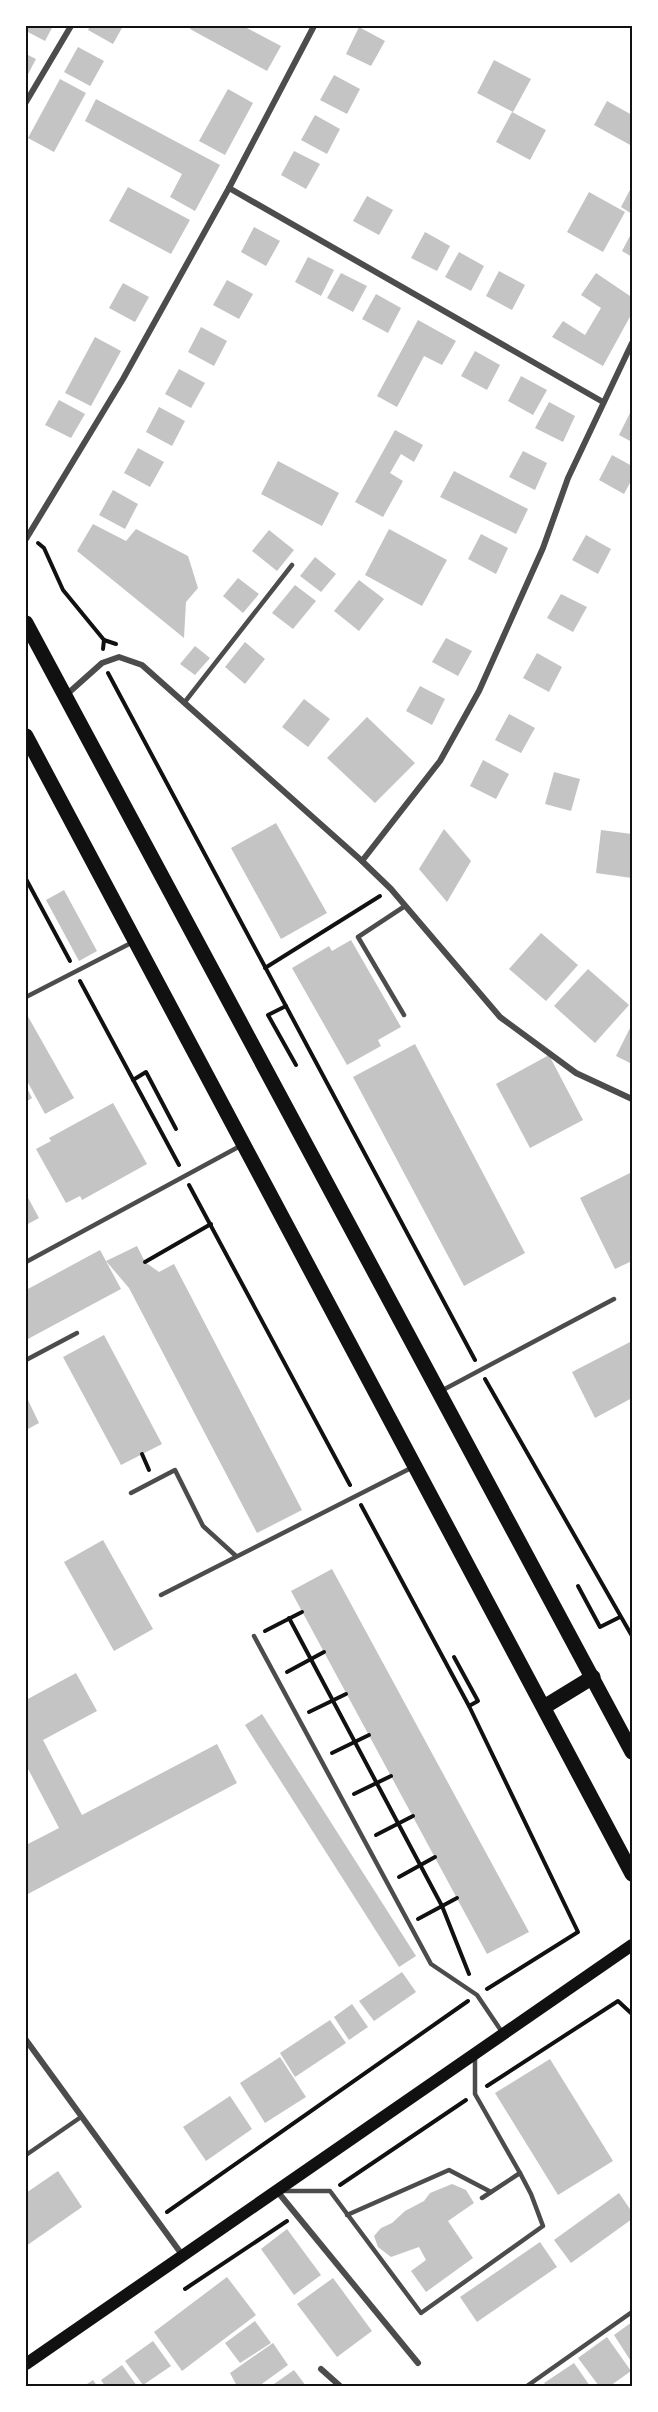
<svg xmlns="http://www.w3.org/2000/svg" width="658" height="2412" viewBox="0 0 658 2412" font-family="'PT Sans',sans-serif">
<style>
.building{fill:#c4c4c4}
.lines{fill:none;stroke-linecap:round;stroke-linejoin:round}
.path{stroke:#111;stroke-width:4}
.service{stroke:#4c4c4c;stroke-width:4.5}
.minor{stroke:#4c4c4c;stroke-width:6}
.secondary{stroke:#111;stroke-width:12}
.primary{stroke:#111;stroke-width:15}
.neatline{fill:none;stroke:#111;stroke-width:2}
</style>
<rect width="100%" height="100%" fill="#fff"/>
<g class="building">
<polygon points="26,26 53,26 45,41 26,31"/>
<polygon points="90,26 123,26 113,44 88,30"/>
<polygon points="192,26 243,26 281,46 267,71 190,29"/>
<polygon points="359,27 385,41 371,66 346,54"/>
<polygon points="78,47 104,61 90,86 64,72"/>
<polygon points="26,54 36,59 26,78"/>
<polygon points="494,60 531,79 513,112 477,93"/>
<polygon points="334,75 360,89 347,114 320,100"/>
<polygon points="60,79 86,93 54,152 28,138"/>
<polygon points="228,89 253,103 225,155 199,141"/>
<polygon points="96,99 220,165 195,211 170,197 182,174 85,121"/>
<polygon points="607,101 632,115 632,146 594,125"/>
<polygon points="512,112 546,130 530,160 496,142"/>
<polygon points="315,115 340,129 327,154 301,140"/>
<polygon points="294,151 320,164 306,189 281,175"/>
<polygon points="632,186 632,214 621,207"/>
<polygon points="128,187 190,220 171,254 109,221"/>
<polygon points="589,192 625,212 603,252 567,232"/>
<polygon points="367,196 393,210 379,235 353,221"/>
<polygon points="254,227 280,241 266,266 241,252"/>
<polygon points="425,232 450,246 437,271 411,258"/>
<polygon points="632,232 632,257 622,251"/>
<polygon points="459,252 484,266 471,291 445,277"/>
<polygon points="308,257 334,270 321,296 295,282"/>
<polygon points="499,271 525,285 512,310 486,296"/>
<polygon points="341,273 367,286 353,312 327,298"/>
<polygon points="596,273 630,296 632,307 632,313 603,366 552,337 563,321 585,335 601,308 581,295"/>
<polygon points="227,280 253,294 239,319 213,305"/>
<polygon points="123,283 149,297 135,322 109,308"/>
<polygon points="376,294 401,308 388,333 362,319"/>
<polygon points="418,320 456,341 442,365 424,356 397,407 377,396"/>
<polygon points="201,327 227,341 214,366 188,352"/>
<polygon points="95,337 121,351 91,406 65,393"/>
<polygon points="475,351 500,365 487,390 461,376"/>
<polygon points="179,369 205,383 191,408 165,394"/>
<polygon points="521,376 547,390 533,415 508,401"/>
<polygon points="59,400 85,414 71,438 45,425"/>
<polygon points="549,402 575,416 563,442 535,428"/>
<polygon points="159,407 185,421 172,446 146,432"/>
<polygon points="632,409 632,442 619,435"/>
<polygon points="395,430 423,445 414,462 401,454 390,473 403,481 383,517 355,502"/>
<polygon points="138,448 164,462 150,487 124,473"/>
<polygon points="523,451 547,463 535,490 509,477"/>
<polygon points="612,455 632,466 632,479 624,494 599,480"/>
<polygon points="278,461 339,493 322,526 261,494"/>
<polygon points="454,471 528,509 516,534 440,497"/>
<polygon points="113,490 138,504 125,529 99,515"/>
<polygon points="93,524 126,541 136,529 188,556 198,588 186,602 184,638 77,551"/>
<polygon points="389,529 447,560 422,606 365,575"/>
<polygon points="269,530 294,550 277,571 252,551"/>
<polygon points="481,534 508,548 496,574 468,559"/>
<polygon points="586,535 611,549 598,574 572,560"/>
<polygon points="315,557 336,574 321,592 300,576"/>
<polygon points="238,578 259,594 243,613 223,596"/>
<polygon points="359,580 384,599 359,631 334,611"/>
<polygon points="295,585 316,601 293,629 272,613"/>
<polygon points="561,594 587,607 573,632 547,618"/>
<polygon points="446,638 472,651 458,676 432,662"/>
<polygon points="245,642 265,659 245,684 225,667"/>
<polygon points="195,646 210,658 195,675 180,664"/>
<polygon points="537,653 562,667 549,692 523,678"/>
<polygon points="420,686 445,699 432,725 406,711"/>
<polygon points="304,699 330,719 308,747 282,727"/>
<polygon points="509,714 535,728 521,753 495,740"/>
<polygon points="367,717 415,763 375,803 327,758"/>
<polygon points="483,760 509,774 496,799 470,786"/>
<polygon points="554,772 580,779 571,811 545,804"/>
<polygon points="276,823 327,913 281,939 231,848"/>
<polygon points="444,829 471,861 447,902 419,869"/>
<polygon points="601,830 632,834 632,878 596,873"/>
<polygon points="64,890 97,951 79,961 46,900"/>
<polygon points="541,933 578,965 546,1001 509,969"/>
<polygon points="351,940 401,1027 378,1040 381,1046 347,1065 292,968 329,946 332,951"/>
<polygon points="588,969 629,1005 595,1043 554,1006"/>
<polygon points="26,1013 74,1098 45,1114 26,1079"/>
<polygon points="632,1024 632,1064 616,1056"/>
<polygon points="415,1044 525,1253 464,1286 353,1077"/>
<polygon points="549,1055 583,1120 530,1148 496,1084"/>
<polygon points="26,1086 32,1098 26,1102"/>
<polygon points="113,1103 147,1164 82,1200 80,1196 66,1203 36,1149 51,1141 49,1138"/>
<polygon points="632,1172 632,1261 615,1269 580,1198"/>
<polygon points="26,1194 39,1218 26,1225"/>
<polygon points="137,1246 145,1262 159,1272 174,1264 302,1510 257,1533 129,1288 106,1261"/>
<polygon points="100,1250 121,1289 26,1340 26,1290"/>
<polygon points="104,1335 162,1444 121,1465 63,1357"/>
<polygon points="632,1341 632,1398 595,1418 572,1372"/>
<polygon points="26,1396 39,1423 26,1430"/>
<polygon points="103,1540 153,1629 114,1651 64,1562"/>
<polygon points="332,1569 529,1932 487,1954 291,1591"/>
<polygon points="76,1673 97,1711 43,1740 82,1815 217,1744 237,1783 26,1895 26,1845 59,1828 26,1765 26,1700"/>
<polygon points="262,1714 416,1956 399,1967 245,1725"/>
<polygon points="402,1972 416,1992 374,2021 359,2001"/>
<polygon points="352,2004 368,2027 349,2040 334,2017"/>
<polygon points="330,2020 346,2043 295,2077 280,2053"/>
<polygon points="280,2057 306,2097 265,2123 240,2083"/>
<polygon points="550,2059 613,2161 558,2195 495,2093"/>
<polygon points="230,2096 252,2129 206,2161 183,2127"/>
<polygon points="58,2171 82,2207 26,2246 26,2193"/>
<polygon points="452,2184 466,2190 474,2203 448,2221 473,2258 426,2292 411,2271 426,2260 419,2247 391,2257 378,2247 374,2236 381,2228 392,2223 405,2211 424,2201 430,2193"/>
<polygon points="619,2193 632,2212 632,2219 571,2263 554,2240"/>
<polygon points="287,2229 321,2275 294,2295 261,2249"/>
<polygon points="540,2242 557,2267 477,2322 460,2297"/>
<polygon points="227,2277 256,2315 182,2371 154,2332"/>
<polygon points="333,2278 372,2331 337,2357 297,2304"/>
<polygon points="255,2321 271,2343 240,2363 225,2343"/>
<polygon points="632,2322 632,2363 614,2335"/>
<polygon points="607,2337 631,2371 610,2386 599,2386 578,2358"/>
<polygon points="153,2341 171,2366 143,2385 125,2361"/>
<polygon points="273,2343 288,2365 259,2386 247,2384 237,2386 230,2373"/>
<polygon points="574,2363 590,2386 547,2386 544,2383"/>
<polygon points="122,2365 137,2386 105,2386 101,2380"/>
<polygon points="294,2370 306,2386 271,2386"/>
<polygon points="93,2380 97,2386 84,2386"/>
</g>
<g class="lines">
<g class="path">
<polyline points="38,543 44,548 63,590 104,640 116,644"/>
<polyline points="103,649 104,640"/>
<polyline points="108,673 475,1360"/>
<polyline points="26,879 70,961"/>
<polyline points="265,968 380,896"/>
<polyline points="80,981 179,1165"/>
<polyline points="286,1006 268,1015 296,1065"/>
<polyline points="133,1080 146,1072 176,1129"/>
<polyline points="189,1185 350,1485"/>
<polyline points="145,1262 211,1224"/>
<polyline points="485,1379 632,1636"/>
<polyline points="142,1454 149,1470"/>
<polyline points="361,1505 469,1706 578,1932 487,1989"/>
<polyline points="578,1586 600,1627 620,1617"/>
<polyline points="289,1618 442,1906 469,1974"/>
<polyline points="265,1631 302,1612"/>
<polyline points="454,1657 478,1701 469,1706"/>
<polyline points="287,1672 324,1652"/>
<polyline points="309,1712 346,1694"/>
<polyline points="332,1753 369,1735"/>
<polyline points="354,1794 391,1776"/>
<polyline points="376,1835 413,1816"/>
<polyline points="399,1877 435,1857"/>
<polyline points="418,1919 457,1898"/>
<polyline points="487,2086 618,2001 632,2014"/>
<polyline points="340,2185 466,2100"/>
<polyline points="167,2212 468,2001"/>
<polyline points="185,2289 287,2221"/>
</g>
<g class="service">
<polyline points="184,703 292,565"/>
<polyline points="26,997 133,942"/>
<polyline points="404,1015 358,937 405,906"/>
<polyline points="26,1262 242,1145"/>
<polyline points="26,1360 77,1333"/>
<polyline points="441,1391 614,1299"/>
<polyline points="131,1493 175,1470 203,1526 236,1556"/>
<polyline points="161,1595 413,1467"/>
<polyline points="254,1636 431,1964 477,1995 502,2032"/>
<polyline points="475,2056 475,2094 520,2173 482,2198"/>
<polyline points="26,2155 81,2117"/>
<polyline points="283,2191 330,2191 421,2313 543,2226 531,2194 520,2173"/>
<polyline points="347,2215 449,2170 491,2192"/>
<polyline points="527,2386 632,2312"/>
</g>
<g class="minor">
<polyline points="26,102 71,26"/>
<polyline points="229,188 603,402"/>
<polyline points="26,539 123,379 229,188 314,26"/>
<polyline points="65,696 102,663 119,657 142,665 362,861 391,889 500,1017 576,1073 632,1099"/>
<polyline points="362,861 440,761 479,691 543,548 568,478 632,343"/>
<polyline points="26,2040 183,2256"/>
<polyline points="277,2191 418,2363"/>
<polyline points="321,2369 340,2386"/>
</g>
<polyline class="secondary" points="26,2364 632,1945"/>
<g class="primary">
<polyline points="26,623 632,1752"/>
<polyline points="26,736 632,1874"/>
<polyline points="544,1707 593,1677"/>
</g>
</g>
<rect width="658" height="2412" fill="none" stroke="#ffffff" stroke-width="54"/>
<rect x="27" y="27" width="604" height="2358" class="neatline"/>
</svg>
